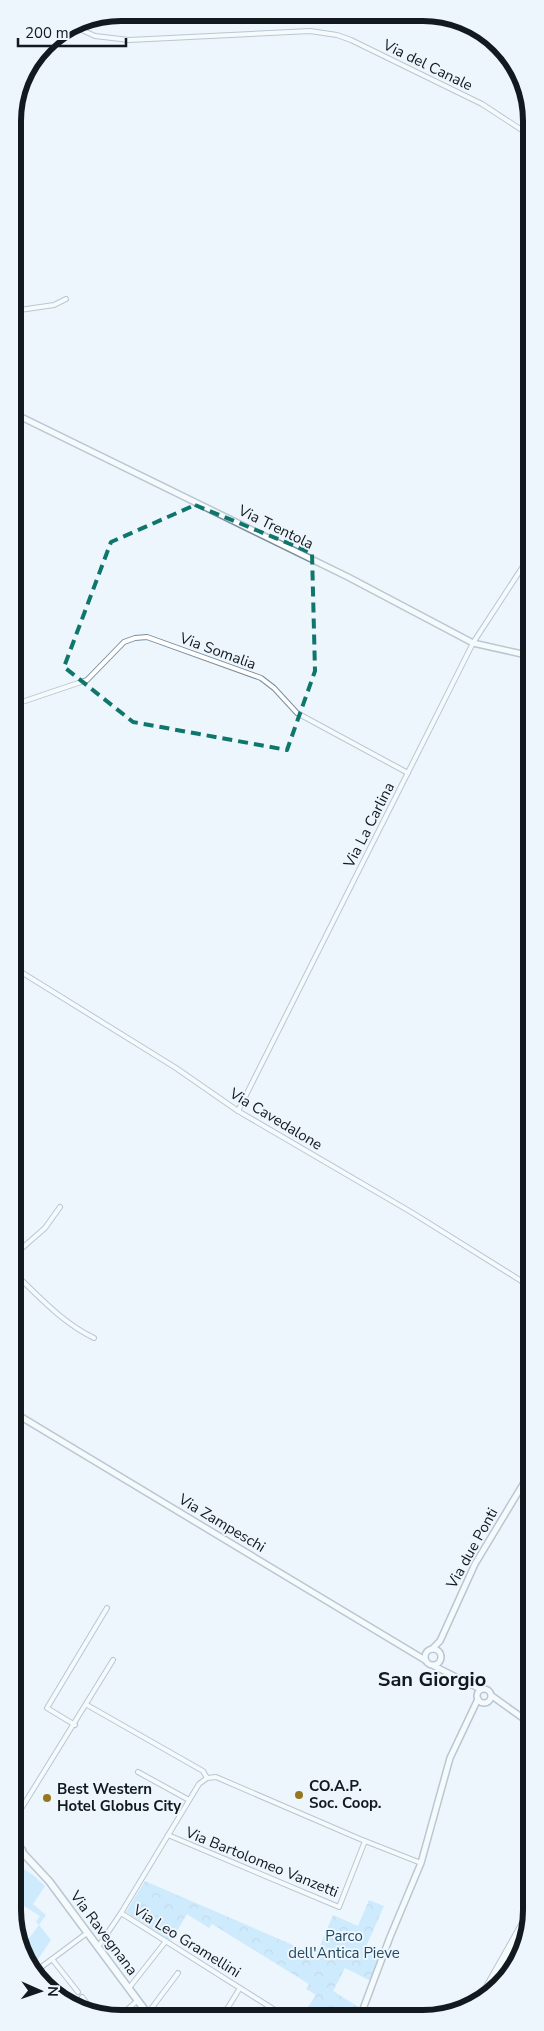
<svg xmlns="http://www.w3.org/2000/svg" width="544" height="2031" viewBox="0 0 544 2031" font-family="'Nunito Sans',sans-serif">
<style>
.green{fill:#a8dbfe}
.park{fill:url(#park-crowns)}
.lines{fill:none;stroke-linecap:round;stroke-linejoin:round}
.minor-casing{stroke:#7b8f9d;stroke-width:6}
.tertiary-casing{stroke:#7b8f9d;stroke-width:8}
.primary-casing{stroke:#7b8f9d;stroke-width:9}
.motorway-casing{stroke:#7b8f9d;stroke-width:10}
.minor{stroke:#fff;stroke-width:4}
.tertiary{stroke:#fff;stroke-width:5}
.primary{stroke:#fff;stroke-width:6}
.motorway{stroke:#fff;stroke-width:8}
.marked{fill:none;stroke:#0f766e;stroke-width:4;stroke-dasharray:10 6;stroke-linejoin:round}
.poi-dot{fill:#95771f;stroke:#edf6fc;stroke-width:2}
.labels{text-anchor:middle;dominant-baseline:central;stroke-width:4;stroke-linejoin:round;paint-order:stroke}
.street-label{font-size:15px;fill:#121a1f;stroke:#edf6fc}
.poi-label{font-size:15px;font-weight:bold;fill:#121a1f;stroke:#edf6fc;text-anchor:start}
.park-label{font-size:15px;fill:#224961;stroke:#edf6fc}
.district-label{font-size:20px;font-weight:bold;fill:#121a1f;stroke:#edf6fc}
.rim{fill:none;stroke:#121a1f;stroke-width:6}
</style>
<defs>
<pattern id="park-crowns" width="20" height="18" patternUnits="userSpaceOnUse" patternTransform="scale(1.25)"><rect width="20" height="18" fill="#a8dbfe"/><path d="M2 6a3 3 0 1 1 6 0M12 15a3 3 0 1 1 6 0" fill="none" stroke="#90bbd9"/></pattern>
</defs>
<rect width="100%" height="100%" fill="#edf6fc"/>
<polygon class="green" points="24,1869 33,1875 45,1886 33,1904 46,1915 39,1925 51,1940 34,1965 24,1945 39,1925 36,1922 40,1916 13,1899 13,1886"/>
<polygon class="park" points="145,1881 316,1955 333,1915 358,1926 369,1900 384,1906 365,1949 379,1955 371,1981 345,1968 333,1991 360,2008 355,2017 331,2017 323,2012 318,2017 306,2010 316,1995 306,1989 309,1984 212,1924 209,1928 187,1914 171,1941 126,1912"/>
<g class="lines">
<g class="minor-casing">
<g id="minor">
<polyline points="73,26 95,36 129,40 310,31 337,35 351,40 482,104 531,136"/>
<polyline points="13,311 54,305 66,299"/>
<polyline points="13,705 87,680 124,642 135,638 147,637 261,678 274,688 297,713 408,773"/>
<polyline points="13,967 176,1068 238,1111 411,1212 531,1287"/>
<polyline points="238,1111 473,643 531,554"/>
<polyline points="13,1256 45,1228 60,1207"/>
<path d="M13 1272C39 1296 61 1322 94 1338"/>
<polyline points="13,1627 17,1622"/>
<polyline points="87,1705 203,1771 207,1778"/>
<polyline points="75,1725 47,1708 107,1608"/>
<polyline points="138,1772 189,1800"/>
<polyline points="13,1822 113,1660"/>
<polyline points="168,1835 339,1907 365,1841"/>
<polyline points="121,1913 286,2017"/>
<polyline points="98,1947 121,1913 199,1784 207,1778 216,1777 360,1839 421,1863"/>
<polyline points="52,1959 78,1992"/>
<polyline points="36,1971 87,1933"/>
<polyline points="129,1988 166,1941"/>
<polyline points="82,1997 95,2014"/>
<polyline points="148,2013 178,1973"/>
<polyline points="120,2016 138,2000"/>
<polyline points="222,2017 240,1988"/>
</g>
</g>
<g class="tertiary-casing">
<g id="tertiary">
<polyline points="13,413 348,577 473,643 531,656"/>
<polyline points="13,1412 425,1660"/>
<circle cx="433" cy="1657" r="8"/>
<polyline points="432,1649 440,1641 475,1564 531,1471"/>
<polyline points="434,1666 480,1689"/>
<circle cx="484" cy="1696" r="7"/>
<polyline points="492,1696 531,1724"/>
<polyline points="360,2017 390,1937 421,1863 450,1758 478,1699"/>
</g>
</g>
<g class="primary-casing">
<g id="primary">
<polyline points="13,1835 18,1846"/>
<polyline points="13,1848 18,1846 22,1850 18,1855 13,1853"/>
<polyline points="22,1852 49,1881 150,2017"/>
</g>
</g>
<g class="motorway-casing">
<g id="motorway">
<polyline points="499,1986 512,1962"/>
<polyline points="479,2003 531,1911"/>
</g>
</g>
<use href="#minor" class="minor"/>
<use href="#tertiary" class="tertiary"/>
<use href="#primary" class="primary"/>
<use href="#motorway" class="motorway"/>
</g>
<path d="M0 0H544V2031H0ZM195 505 312 553 315 671 287 750 133 722 64 667 111 542Z" fill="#edf6fc" fill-opacity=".55" fill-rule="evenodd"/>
<path class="marked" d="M195 505 312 553 315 671 287 750 133 722 64 667 111 542Z"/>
<g class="poi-dot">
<circle cx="299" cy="1795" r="5"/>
<circle cx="47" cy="1798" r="5"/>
</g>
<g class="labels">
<g class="street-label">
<text transform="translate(428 65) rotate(26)">Via del Canale</text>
<text transform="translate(276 527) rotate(26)">Via Trentola</text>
<text transform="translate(218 651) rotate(20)">Via Somalia</text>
<text transform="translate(369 825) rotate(-63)">Via La Carlina</text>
<text transform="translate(276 1119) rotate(31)">Via Cavedalone</text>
<text transform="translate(222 1523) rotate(31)">Via Zampeschi</text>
<text transform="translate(472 1548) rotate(-61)">Via due Ponti</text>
<text transform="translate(262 1862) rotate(22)">Via Bartolomeo Vanzetti</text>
<text transform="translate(104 1933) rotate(53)">Via Ravegnana</text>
<text transform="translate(187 1941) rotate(32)">Via Leo Gramellini</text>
</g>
<g class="poi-label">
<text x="309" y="1786">CO.A.P.<tspan x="309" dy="17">Soc. Coop.</tspan></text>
<text x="57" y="1789">Best Western<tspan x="57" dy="17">Hotel Globus City</tspan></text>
</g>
<g class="park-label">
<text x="344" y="1936">Parco<tspan x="344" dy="17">dell'Antica Pieve</tspan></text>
</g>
<g class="district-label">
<text x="432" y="1679">San Giorgio</text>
</g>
</g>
<path d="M0 0H544V2031H0ZM121 21H423A100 100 0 0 1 523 121V1910A100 100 0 0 1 423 2010H121A100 100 0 0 1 21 1910V121A100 100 0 0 1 121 21Z" fill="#edf6fc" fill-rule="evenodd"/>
<path class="rim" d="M121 21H423A100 100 0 0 1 523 121V1910A100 100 0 0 1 423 2010H121A100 100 0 0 1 21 1910V121A100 100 0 0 1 121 21Z"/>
<g transform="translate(40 1991) rotate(92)" stroke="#edf6fc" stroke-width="4" paint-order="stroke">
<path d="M0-4L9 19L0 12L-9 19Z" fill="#121a1f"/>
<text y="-8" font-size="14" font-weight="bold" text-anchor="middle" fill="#121a1f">N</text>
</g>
<path d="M18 38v8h108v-8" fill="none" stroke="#121a1f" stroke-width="2.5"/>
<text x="25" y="38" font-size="15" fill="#121a1f" stroke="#edf6fc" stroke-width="4" paint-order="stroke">200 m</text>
</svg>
